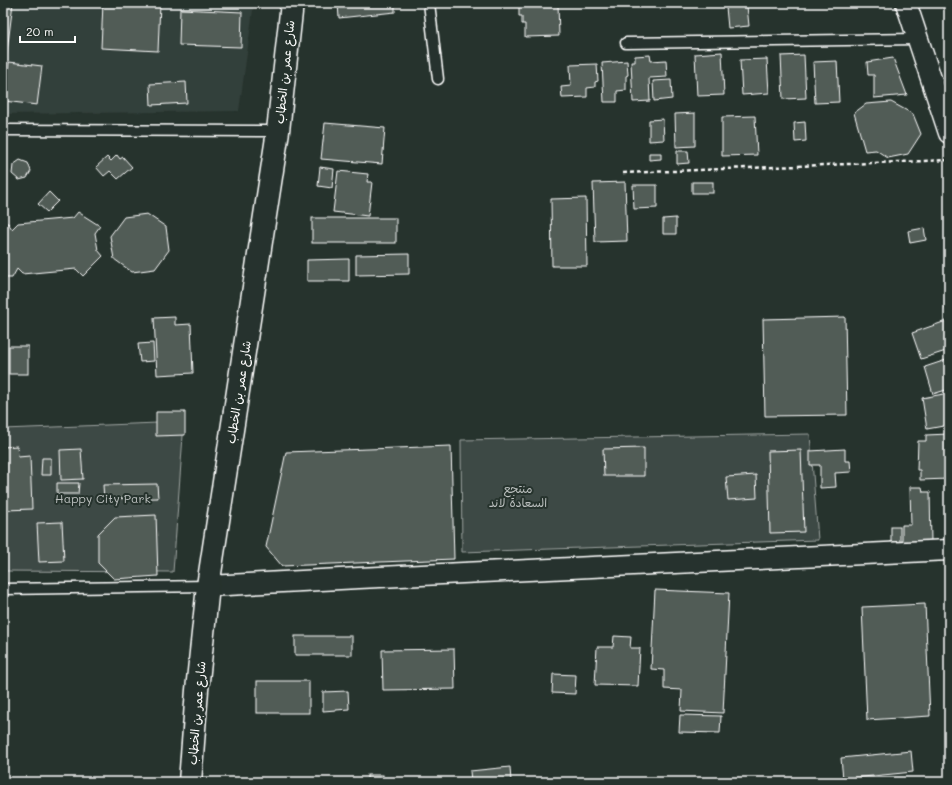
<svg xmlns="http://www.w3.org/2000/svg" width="952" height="785" viewBox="0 0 952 785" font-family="Mali,'Playpen Sans Arabic',sans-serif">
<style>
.built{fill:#333f3a}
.green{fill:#3e4944;stroke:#9ea4a2}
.building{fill:#515c57;stroke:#fff}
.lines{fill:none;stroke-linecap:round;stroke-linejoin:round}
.service-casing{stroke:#fff;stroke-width:13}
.minor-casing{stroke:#fff;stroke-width:23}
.secondary-casing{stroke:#fff;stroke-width:25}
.path{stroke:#fff;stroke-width:2.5;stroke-dasharray:4 3;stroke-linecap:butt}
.service{stroke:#26332d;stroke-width:10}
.minor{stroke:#26332d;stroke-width:20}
.secondary{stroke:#26332d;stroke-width:22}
.labels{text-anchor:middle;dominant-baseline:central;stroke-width:4;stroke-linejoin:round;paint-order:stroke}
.street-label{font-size:12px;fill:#fff;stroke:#26332d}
.park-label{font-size:12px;fill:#bbbfbe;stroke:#26332d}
</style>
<rect width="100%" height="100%" fill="#26332d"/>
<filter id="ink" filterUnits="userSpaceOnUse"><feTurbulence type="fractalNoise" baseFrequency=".025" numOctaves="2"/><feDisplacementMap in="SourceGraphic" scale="8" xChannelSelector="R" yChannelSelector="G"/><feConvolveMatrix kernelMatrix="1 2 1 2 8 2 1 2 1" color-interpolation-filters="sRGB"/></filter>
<g filter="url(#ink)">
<polygon class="built" points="3,3 254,3 239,111 3,114"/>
<g class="green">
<polygon points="184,422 173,572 3,571 3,429"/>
<polygon points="810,434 818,540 462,552 461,440"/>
</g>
<g class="building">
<polygon points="3,3 13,3 3,84"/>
<polygon points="103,3 160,3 158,51 101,48"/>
<polygon points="338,3 395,3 395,12 339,18"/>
<polygon points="943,3 949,3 949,16 941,4"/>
<polygon points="558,4 559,36 525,37 525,24 522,24 522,16 519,16 519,5"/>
<polygon points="747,6 749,26 728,28 726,7"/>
<polygon points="180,9 242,12 241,47 179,45"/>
<polygon points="722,52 724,95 697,96 695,54"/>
<polygon points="650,55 651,61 666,60 667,77 649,78 650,101 633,102 631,62 635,62 635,56"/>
<polygon points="804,55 806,98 783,99 781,56"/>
<polygon points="893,58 907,95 874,98 874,75 868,75 867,62"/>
<polygon points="767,59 769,93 742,95 740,60"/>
<polygon points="627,61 628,75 626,76 626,90 617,91 617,102 604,102 602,63"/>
<polygon points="837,61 839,102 815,103 813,62"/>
<polygon points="9,62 42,66 37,105 4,101"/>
<polygon points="597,64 598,81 595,82 595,87 587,88 587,97 562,98 561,87 571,86 570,65"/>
<polygon points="671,80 672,99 654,101 653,81"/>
<polygon points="186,82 187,103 151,105 150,84"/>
<polygon points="891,102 913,114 921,134 908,154 888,158 876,150 865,151 854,113 866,104"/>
<polygon points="695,113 695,146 676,147 675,114"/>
<polygon points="755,116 757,155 722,156 722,117"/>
<polygon points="663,119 664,140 649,141 649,120"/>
<polygon points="805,122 806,141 795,142 794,123"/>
<polygon points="325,123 385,128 382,164 321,159"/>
<polygon points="677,151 688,151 689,163 677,164"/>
<polygon points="649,153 661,153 661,159 649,160"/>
<polygon points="117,155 120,159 123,157 132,167 118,179 110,171 104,176 96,167 107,157 111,161"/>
<polygon points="20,160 28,163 31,171 27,178 19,180 12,174 13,165"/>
<polygon points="320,167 334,169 332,188 318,186"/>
<polygon points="338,171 368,174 367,182 372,182 368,216 333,212"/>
<polygon points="625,182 627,241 595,242 593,183"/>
<rect x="692" y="182" width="21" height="11"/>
<polygon points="633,185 657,185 657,208 634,209"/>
<polygon points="49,192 58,201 47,212 38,204"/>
<polygon points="586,198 587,266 552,266 551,199"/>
<polygon points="78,212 100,226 95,233 98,250 103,256 83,276 76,269 22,274 17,269 12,278 3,278 3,223 8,223 12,229 18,223 73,218"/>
<polygon points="147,214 166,227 169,250 155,269 132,272 114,259 110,236 124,217"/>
<rect x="312" y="218" width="84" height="25"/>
<polygon points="676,218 676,234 663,234 663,219"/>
<polygon points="924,228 926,240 910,243 908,231"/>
<polygon points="409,254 409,274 356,275 356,255"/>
<polygon points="349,259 349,281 307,281 307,260"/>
<polygon points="949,306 949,320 945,307"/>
<polygon points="175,317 175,325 191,324 193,373 157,375 154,318"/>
<polygon points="845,317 847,415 765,416 763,319"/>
<rect x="3" y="318" width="2" height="21"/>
<polygon points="949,320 949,350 921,359 912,333"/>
<polygon points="153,343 154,361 140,362 138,344"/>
<rect x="9" y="346" width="19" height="28"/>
<polygon points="949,359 949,389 933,394 925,367"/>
<polygon points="949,393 949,425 927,429 922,398"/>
<polygon points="156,412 185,412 185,435 156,436"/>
<polygon points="949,434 949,479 920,480 920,470 917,470 918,441 926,441 926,435"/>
<polygon points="17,446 18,457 30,456 32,509 5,510 5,502 3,502 3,447"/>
<polygon points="451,446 454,559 282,566 266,547 286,452"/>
<polygon points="644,448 644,476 604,476 603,449"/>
<polygon points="81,449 83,479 61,480 60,450"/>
<polygon points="845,449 845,461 850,461 851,472 835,473 836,487 820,488 820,465 810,465 810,451"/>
<polygon points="801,450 804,532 770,533 768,451"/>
<polygon points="42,458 51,458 51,475 41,475"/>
<polygon points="756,475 757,498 728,500 726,477"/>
<polygon points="57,483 79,483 78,494 57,494"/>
<polygon points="157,484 158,498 104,499 103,485"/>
<polygon points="910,487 922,487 923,492 930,492 931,542 902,542 902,525 911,525"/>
<polygon points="156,515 158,576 114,579 98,563 98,534 115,517"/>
<polygon points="62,522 64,561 39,562 37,523"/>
<rect x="891" y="527" width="9" height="16"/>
<polygon points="655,590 729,593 723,713 681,711 682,690 664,689 664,670 651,669"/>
<polygon points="925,604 930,716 867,720 862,607"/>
<rect x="295" y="636" width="57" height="19"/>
<polygon points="614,636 631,637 630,648 640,648 638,686 595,685 597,647 613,647"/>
<polygon points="454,649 455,689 383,690 382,650"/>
<polygon points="553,674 576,675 575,694 552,693"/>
<rect x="257" y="681" width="52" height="32"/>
<polygon points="348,691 349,709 323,711 323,692"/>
<polygon points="680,715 721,716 720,733 679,732"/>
<polygon points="911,751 913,772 843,779 841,758"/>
<polygon points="510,767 511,782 471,782 470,771"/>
<rect x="367" y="775" width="16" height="7"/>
</g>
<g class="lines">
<g class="service-casing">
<g id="service">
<polyline points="429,3 438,79"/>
<polyline points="626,43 917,39"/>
<polyline points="3,130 278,131"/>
<polyline points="3,589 208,586"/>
</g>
</g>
<g class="minor-casing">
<g id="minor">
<polyline points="906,3 949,133"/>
<polyline points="208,586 359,578 949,550"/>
</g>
</g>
<g class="secondary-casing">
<polyline id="secondary" points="190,782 197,690 208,586 278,131 292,3"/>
</g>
<polyline class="path" points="623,173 949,160"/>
<use href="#service" class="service"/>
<use href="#minor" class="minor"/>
<use href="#secondary" class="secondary"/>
</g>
</g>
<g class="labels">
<g class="street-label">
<text transform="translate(284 72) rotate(-84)">شارع عمر بن الخطاب</text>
<text transform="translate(238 392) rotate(-81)">شارع عمر بن الخطاب</text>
<text transform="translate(196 713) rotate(-85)">شارع عمر بن الخطاب</text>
</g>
<g class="park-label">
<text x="518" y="488">منتجع<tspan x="518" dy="14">السعادة لاند</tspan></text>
<text x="103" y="498">Happy City Park</text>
</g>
</g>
<rect width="952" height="785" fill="none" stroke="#26332d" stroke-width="16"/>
<rect x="8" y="8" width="936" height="769" fill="none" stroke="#fff" stroke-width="1.5" filter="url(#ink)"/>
<path d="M20 36v6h55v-6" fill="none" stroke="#ffffff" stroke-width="2"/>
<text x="26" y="36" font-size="12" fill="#ffffff" stroke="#26332d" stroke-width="3" paint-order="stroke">20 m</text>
</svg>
